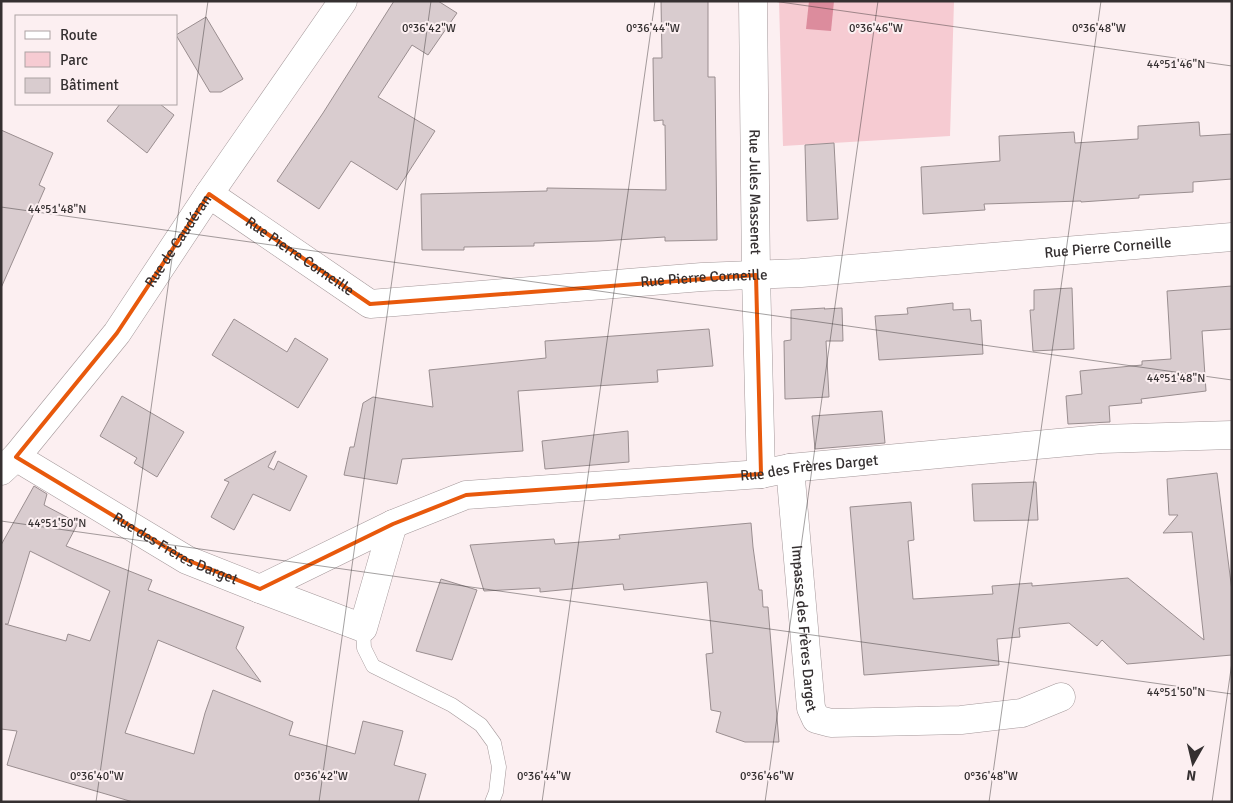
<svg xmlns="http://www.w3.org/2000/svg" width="1233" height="803" viewBox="0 0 1233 803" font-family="Signika,sans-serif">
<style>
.green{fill:#f6cbd2}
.water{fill:#dc8c9d}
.building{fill:#d9cccf;stroke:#9a8e90;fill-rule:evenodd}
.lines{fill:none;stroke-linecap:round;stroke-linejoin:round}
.service-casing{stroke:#a4989a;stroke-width:15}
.minor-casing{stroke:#a4989a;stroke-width:29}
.service{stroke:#fff;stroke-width:14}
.minor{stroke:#fff;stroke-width:28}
.marked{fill:none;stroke:#e8590c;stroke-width:4;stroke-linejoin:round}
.ticks{fill:none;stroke:#353031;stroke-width:1;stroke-opacity:0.45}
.labels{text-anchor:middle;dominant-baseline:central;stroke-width:4;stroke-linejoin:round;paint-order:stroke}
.street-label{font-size:15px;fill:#353031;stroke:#fceff1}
.ticks-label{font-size:12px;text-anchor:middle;fill:#353031;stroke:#fceff1;stroke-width:4;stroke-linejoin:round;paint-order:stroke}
</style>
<rect width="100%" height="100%" fill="#fceff1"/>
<polygon class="green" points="779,1 954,1 950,136 783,146"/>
<polygon class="water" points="809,1 834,1 831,31 806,29"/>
<g class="building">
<polygon points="394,1 438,1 457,13 428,55 412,45 378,97 435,131 397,190 351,161 319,209 277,181 323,113"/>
<polygon points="661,1 708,1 708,77 715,77 717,240 665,241 665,237 600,241 534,243 534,246 464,247 464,250 422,250 421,194 547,191 547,188 666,190 665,125 663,125 663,120 654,121 653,58 662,58"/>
<polygon points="206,17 243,79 221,92 210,92 176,35"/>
<polygon points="120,104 160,104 174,115 147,153 107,121"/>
<polygon points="1199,122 1200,136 1232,134 1232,179 1193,182 1193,192 1139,195 1139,198 1081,202 1081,201 984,204 985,210 923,214 921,167 1000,161 999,136 1074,132 1075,143 1138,139 1138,126"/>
<polygon points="1,130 53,153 39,185 45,188 1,288"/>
<polygon points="834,143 838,219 807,221 805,145"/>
<polygon points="1232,286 1232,329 1202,331 1206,391 1141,399 1142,403 1109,406 1110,422 1068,424 1066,396 1082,394 1080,371 1142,365 1142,361 1171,359 1167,291"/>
<polygon points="1072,288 1074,349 1033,351 1030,310 1034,310 1034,290"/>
<polygon points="953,303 953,310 970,309 971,321 981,320 983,354 879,360 875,316 908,314 907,308"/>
<polygon points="825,308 824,309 842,308 843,341 826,341 829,397 785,399 784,341 791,340 791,310"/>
<polygon points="234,319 287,352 295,338 328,359 298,408 212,355"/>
<polygon points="709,329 713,366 657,370 658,382 518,391 523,451 402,459 397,484 344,475 350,447 354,447 363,403 373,397 433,407 429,370 546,358 545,341"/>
<polygon points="122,396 184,432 157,477 134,463 137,458 100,436"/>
<polygon points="882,411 885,443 815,449 812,416"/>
<polygon points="628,431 629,462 545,469 542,441"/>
<polygon points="276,451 268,467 274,470 278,461 307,476 290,511 253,494 234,530 211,517 229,482 224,480"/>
<polygon points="1217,473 1232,591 1232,655 1127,664 1102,640 1097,646 1069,623 1019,628 1020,637 997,639 999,665 864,675 850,507 911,502 914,540 908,541 913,599 993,594 992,586 1032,583 1032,586 1128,578 1204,640 1192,532 1163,533 1178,515 1169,515 1167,479"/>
<polygon points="1036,482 1038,520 974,521 972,484"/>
<path d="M34 486 47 494 44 505 78 523 66 546 152 580 148 590 244 627 236 648 261 682 158 640 125 733 194 754 205 713 213 690 293 722 289 735 355 754 363 721 403 731 394 765 426 774 418 802H133L7 765 17 731 1 729V545ZM30 551 110 591 90 641 68 634 66 641 5 624H8Z"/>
<polygon points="751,523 753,547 759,590 762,590 763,607 768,607 779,742 745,742 716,732 721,712 711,710 706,654 713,653 707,582 624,590 623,584 540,592 540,588 484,591 470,545 554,539 555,544 620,539 619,535"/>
<polygon points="441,579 477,590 452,660 416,651"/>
</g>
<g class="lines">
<g class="service-casing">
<polyline id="service" points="363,628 364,648 373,666 452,705 481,725 494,743 499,767 496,792 492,802"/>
</g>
<g class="minor-casing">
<g id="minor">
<path id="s1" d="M753 1 756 275 761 474"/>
<path id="s2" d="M209 194 370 304 702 277 801 273 1232 237"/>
<path id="s3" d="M16 457 187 560 260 589 363 628 393 524"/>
<path id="s4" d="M790 468 811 708 816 719 831 723 961 720 1022 713 1061 697"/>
<path id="s5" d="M1 471 16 457 117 333 209 194 343 1"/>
<path id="s6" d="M260 589 393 524 466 495 761 474 790 468 1101 439 1232 435"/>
</g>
</g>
<use href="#service" class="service"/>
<use href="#minor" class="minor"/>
</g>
<path class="marked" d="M209 194 370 304 756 275 761 474 466 495 393 524 260 589 187 560 16 457 117 333Z"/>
<path class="ticks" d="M773 1 1232 66M1 207 1232 380M1 521 1232 694M96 802 208 1M319 802 431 1M542 802 655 1M765 802 878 1M989 802 1101 1M1212 802 1232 662"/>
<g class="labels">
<g class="street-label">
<text stroke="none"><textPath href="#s1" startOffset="191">Rue Jules Massenet</textPath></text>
<text stroke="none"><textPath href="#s5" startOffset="291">Rue de Caudéran</textPath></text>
<text stroke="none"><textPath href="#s2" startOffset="935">Rue Pierre Corneille</textPath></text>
<text stroke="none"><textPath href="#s2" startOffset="110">Rue Pierre Corneille</textPath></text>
<text stroke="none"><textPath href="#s2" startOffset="530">Rue Pierre Corneille</textPath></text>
<text stroke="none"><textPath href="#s6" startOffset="571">Rue des Frères Darget</textPath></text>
<text stroke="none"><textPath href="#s3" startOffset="184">Rue des Frères Darget</textPath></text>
<text stroke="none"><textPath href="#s4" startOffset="161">Impasse des Frères Darget</textPath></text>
</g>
</g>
<g class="ticks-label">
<text x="429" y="32">0°36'42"W</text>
<text x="653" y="32">0°36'44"W</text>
<text x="876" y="32">0°36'46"W</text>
<text x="1099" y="32">0°36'48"W</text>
<text x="1176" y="68">44°51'46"N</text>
<text x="57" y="213">44°51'48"N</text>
<text x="1176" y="382">44°51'48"N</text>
<text x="57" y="527">44°51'50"N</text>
<text x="1176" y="696">44°51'50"N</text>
<text x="97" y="780">0°36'40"W</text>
<text x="321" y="780">0°36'42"W</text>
<text x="544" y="780">0°36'44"W</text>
<text x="767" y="780">0°36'46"W</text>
<text x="991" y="780">0°36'48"W</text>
</g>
<rect width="1233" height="803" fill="none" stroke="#353031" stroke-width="5"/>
<rect x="15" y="15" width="162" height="90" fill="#fceff1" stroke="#aca3a4"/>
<rect x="25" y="31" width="25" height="8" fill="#ffffff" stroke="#aca3a4"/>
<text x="60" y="40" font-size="15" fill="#353031">Route</text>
<rect x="25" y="52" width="25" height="15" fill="#f6cbd2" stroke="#aca3a4"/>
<text x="60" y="65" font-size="15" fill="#353031">Parc</text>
<rect x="25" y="78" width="25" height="15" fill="#d9cccf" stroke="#aca3a4"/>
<text x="60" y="90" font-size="15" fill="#353031">Bâtiment</text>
<g transform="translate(1193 763) rotate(188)" stroke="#fceff1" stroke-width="4" paint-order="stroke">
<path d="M0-4L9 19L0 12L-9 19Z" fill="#353031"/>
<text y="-8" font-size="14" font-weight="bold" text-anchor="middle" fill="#353031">N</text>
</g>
</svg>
